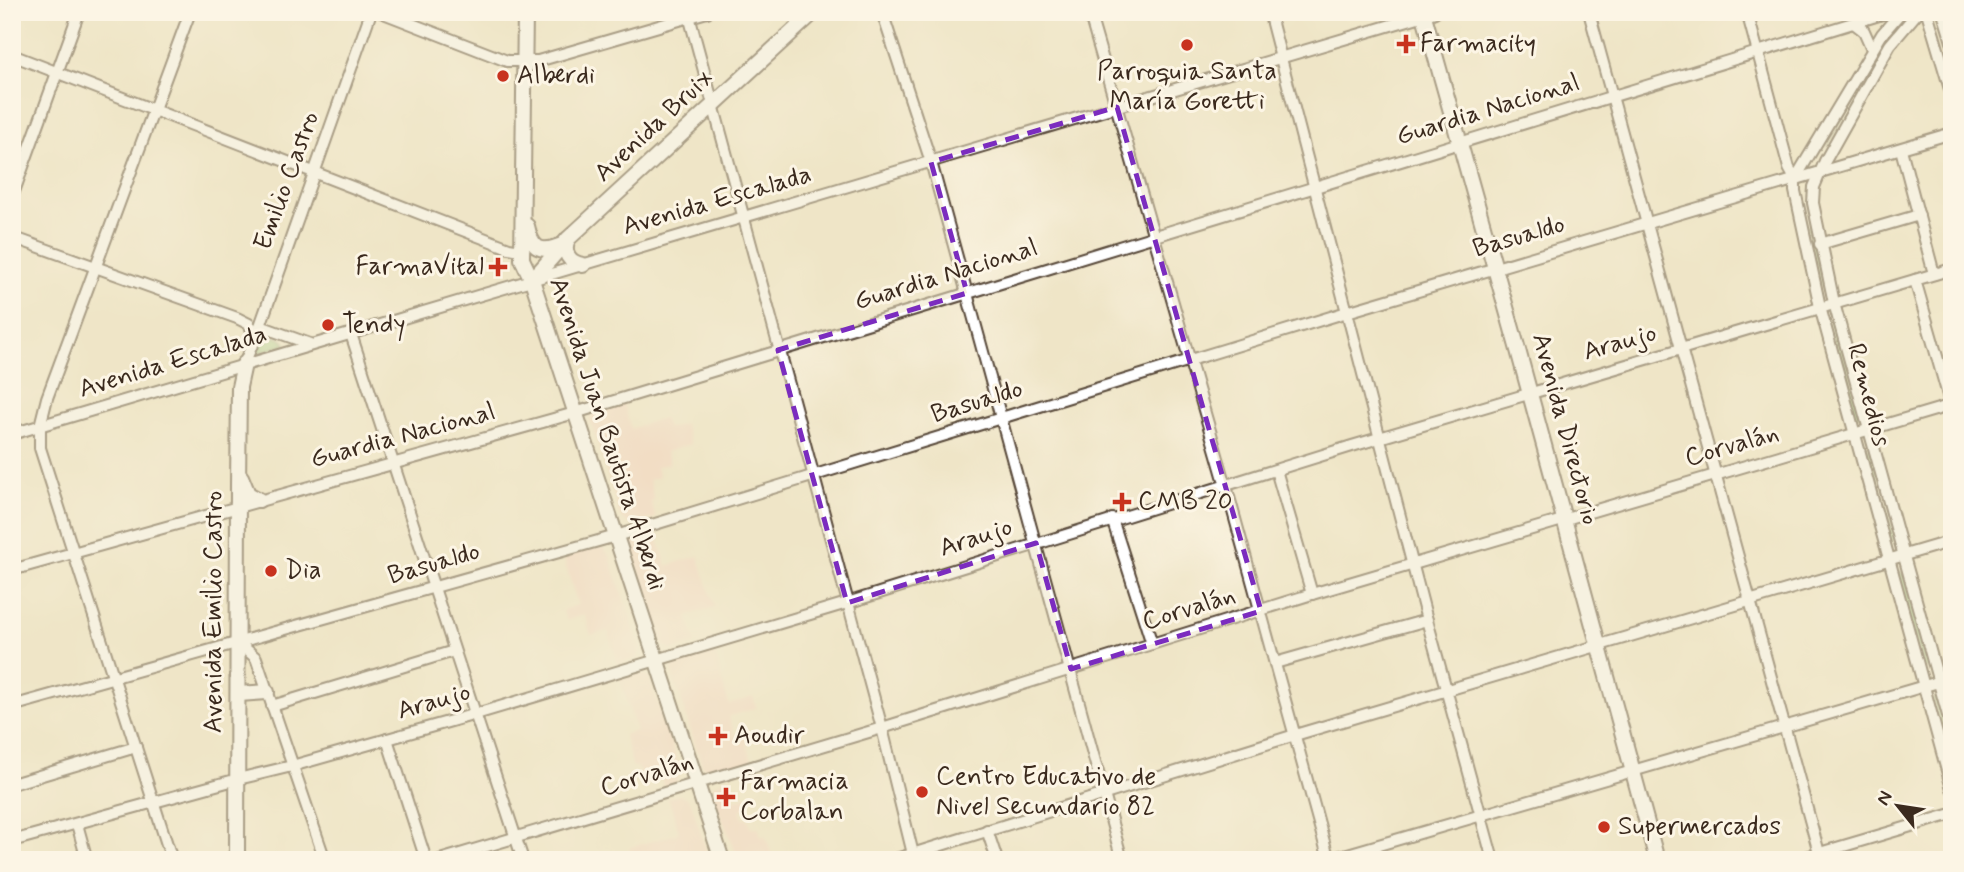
<svg xmlns="http://www.w3.org/2000/svg" width="1964" height="872" viewBox="0 0 1964 872" font-family="Mynerve,sans-serif">
<style>
.built{fill:#f5d3c2}
.green{fill:url(#green-dots);stroke:#65774a;stroke-width:2}
.lines{fill:none;stroke-linecap:round;stroke-linejoin:round}
.minor-casing{stroke:#564637;stroke-width:14}
.major-casing{stroke:#564637;stroke-width:18}
.minor{stroke:#fff;stroke-width:10}
.major{stroke:#fff;stroke-width:14}
.marked{fill:none;stroke:#7b2cbf;stroke-width:5;stroke-dasharray:14 9;stroke-linejoin:round}
.poi-dot{fill:#c8321e;stroke:#fcf5e5;stroke-width:2.5}
.labels{text-anchor:middle;dominant-baseline:central;stroke-width:6;stroke-linejoin:round;paint-order:stroke}
.poi-label{font-size:26px;fill:#3b2a1e;stroke:#fcf5e5;text-anchor:start}
.street-label{font-size:26px;fill:#3b2a1e;stroke:#fcf5e5}
</style>
<defs>
<pattern id="green-dots" width="8" height="8" patternUnits="userSpaceOnUse" patternTransform="scale(1.75)"><rect width="8" height="8" fill="#8fc477"/><path d="M2 2h.1M6 6h.1" fill="none" stroke="#769f61" stroke-width="1.8" stroke-linecap="round"/></pattern>
</defs>
<rect width="100%" height="100%" fill="#fcf5e5"/>
<filter id="ink" filterUnits="userSpaceOnUse"><feTurbulence type="fractalNoise" baseFrequency=".0143" numOctaves="2"/><feDisplacementMap in="SourceGraphic" scale="14" xChannelSelector="R" yChannelSelector="G"/><feConvolveMatrix kernelMatrix="1 2 1 2 8 2 1 2 1" color-interpolation-filters="sRGB"/></filter>
<filter id="wash" filterUnits="userSpaceOnUse"><feTurbulence type="fractalNoise" baseFrequency=".00686" numOctaves="4" result="noise"/><feDisplacementMap in="SourceGraphic" scale="28" xChannelSelector="R" yChannelSelector="G"/><feGaussianBlur stdDeviation="1.57" result="paint"/><feColorMatrix in="noise" values="0 0 0 0 0 0 0 0 0 0 0 0 0 0 0 0 0 1.4 0 .05"/><feComposite in="paint" operator="in"/></filter>
<g filter="url(#wash)">
<rect width="100%" height="100%" fill="#efe5c7"/>
<g class="built">
<polygon points="623,403 631,429 663,418 667,429 684,424 690,444 666,452 670,463 656,467 659,477 649,480 654,501 651,502 656,518 632,524 626,522 620,516 590,418 595,411"/>
<polygon points="654,529 667,566 698,556 715,607 687,616 695,643 671,650 662,644 631,549 632,541 636,535"/>
<polygon points="596,547 603,548 610,556 640,648 637,658 618,664 608,631 591,635 585,614 567,620 563,610 578,605 563,556"/>
<polygon points="713,648 729,705 753,697 756,708 728,716 735,736 744,734 752,761 714,772 706,770 702,765 672,672 674,665 679,659"/>
<polygon points="639,672 644,673 650,679 680,770 676,783 664,788 659,770 640,775 637,767 633,767 624,735 636,731 620,678"/>
<polygon points="727,779 732,801 747,796 750,806 740,810 743,819 748,818 751,828 758,827 761,837 765,836 774,860 739,860 712,794 714,785"/>
<polygon points="680,795 686,797 691,803 709,860 633,860 629,848 679,833 668,797"/>
</g>
<g class="green">
<polygon points="1904,15 1887,36 1827,147 1884,36"/>
<polygon points="1941,30 1946,32 1952,53 1952,79 1939,33"/>
<polygon points="1810,225 1813,226 1827,287 1822,290 1807,227"/>
<polygon points="1831,321 1834,321 1860,413 1856,417 1829,325"/>
<path d="M264 336C271 335 284 337 286 345L258 353 257 346Z"/>
<polygon points="1869,447 1895,538 1892,543 1890,542 1863,450"/>
<polygon points="1900,572 1904,574 1930,665 1927,669 1922,666 1897,575"/>
<polygon points="1935,698 1939,700 1952,746 1952,775 1933,700"/>
</g>
</g>
<g filter="url(#ink)">
<g class="lines">
<g class="minor-casing">
<g id="minor">
<polyline points="381,12 507,61 538,61 707,12"/>
<polyline points="688,12 882,728 914,858"/>
<polyline points="882,12 931,162 1122,860"/>
<polyline points="1089,12 1226,486 1329,860"/>
<polyline points="1269,12 1427,620 1493,860"/>
<polyline points="1589,12 1821,860"/>
<polyline points="1747,12 1789,168 1795,179 1795,191 1820,307 1952,789"/>
<polyline points="1918,12 1890,45 1825,161 1814,187 1813,203 1834,303 1952,730"/>
<polyline points="1927,12 1952,96"/>
<polyline points="1943,12 1952,42"/>
<polyline points="1855,24 1864,31 1872,49"/>
<polyline points="12,55 509,248 521,250"/>
<polyline points="1901,149 1934,274"/>
<polyline points="1795,179 1882,34 1901,12"/>
<polyline points="12,197 79,12"/>
<polyline points="12,237 237,318 249,324 255,336"/>
<polyline points="1820,244 1919,215"/>
<polyline points="1915,280 1952,409"/>
<polyline points="260,326 310,344"/>
<polyline points="351,334 523,860"/>
<polyline points="244,364 260,326 371,12"/>
<polyline points="12,434 1435,12"/>
<polyline points="1276,470 1312,594"/>
<polyline points="1112,519 1152,644"/>
<polyline points="12,570 575,413 1889,12"/>
<polyline points="239,643 256,658 325,860"/>
<polyline points="1275,663 1427,620"/>
<polyline points="12,706 616,536 1347,312 1952,133"/>
<polyline points="272,706 454,651"/>
<polyline points="387,739 426,860"/>
<polyline points="12,784 136,747"/>
<polyline points="77,824 87,860"/>
<polyline points="987,830 997,860"/>
<polyline points="12,841 238,779 292,766 476,714 847,603 1352,446 1952,269"/>
<polyline points="172,860 40,448 40,426 47,398 190,12"/>
<polyline points="440,860 882,728 1312,594 1952,405"/>
<polyline points="893,860 1295,735 1952,541"/>
<polyline points="1327,860 1952,678"/>
<polyline points="1796,860 1952,814"/>
</g>
</g>
<g class="major-casing">
<g id="major">
<polyline points="525,12 522,259 532,280 722,860"/>
<polyline points="1423,12 1518,350 1657,860"/>
<path d="M527 226C532 249 540 254 562 245"/>
<path d="M568 239C562 252 569 263 583 265"/>
<polyline points="532,280 569,238 814,12"/>
<polyline points="241,477 248,494 259,500"/>
<polyline points="239,694 267,692"/>
<polyline points="237,860 238,485 239,387 244,364"/>
</g>
</g>
<use href="#minor" class="minor"/>
<use href="#major" class="major"/>
</g>
</g>
<path d="M0 0H1964V872H0ZM1117 107 1261 611 1071 669 1036 543 847 603 778 350 967 293 931 162Z" fill="#efe5c7" fill-opacity=".55" fill-rule="evenodd"/>
<path class="marked" d="M1117 107 1261 611 1071 669 1036 543 847 603 778 350 967 293 931 162Z"/>
<g class="poi-dot">
<path d="M1402.5 33.5h7v7h7v7h-7v7h-7v-7h-7v-7h7z"/>
<circle cx="1187" cy="45" r="7"/>
<circle cx="503" cy="76" r="7"/>
<path d="M494.5 256.5h7v7h7v7h-7v7h-7v-7h-7v-7h7z"/>
<circle cx="328" cy="325" r="7"/>
<path d="M1118.5 491.5h7v7h7v7h-7v7h-7v-7h-7v-7h7z"/>
<circle cx="271" cy="571" r="7"/>
<path d="M714.5 725.5h7v7h7v7h-7v7h-7v-7h-7v-7h7z"/>
<circle cx="922" cy="792" r="7"/>
<path d="M722.5 786.5h7v7h7v7h-7v7h-7v-7h-7v-7h7z"/>
<circle cx="1604" cy="827" r="7"/>
</g>
<g class="labels">
<g class="poi-label">
<text x="1420" y="44">Farmacity</text>
<text x="1187" y="72" text-anchor="middle">Parroquia Santa<tspan x="1187" dy="30">María Goretti</tspan></text>
<text x="517" y="76">Alberdi</text>
<text x="484" y="267" text-anchor="end">FarmaVital</text>
<text x="342" y="325">Tendy</text>
<text x="1138" y="502">CMB 20</text>
<text x="285" y="571">Dia</text>
<text x="734" y="736">Aoudir</text>
<text x="936" y="777">Centro Educativo de<tspan x="936" dy="30">Nivel Secundario 82</tspan></text>
<text x="740" y="782">Farmacia<tspan x="740" dy="30">Corbalan</tspan></text>
<text x="1618" y="827">Supermercados</text>
</g>
<g class="street-label">
<text transform="translate(1488 110) rotate(-17)">Guardia Nacional</text>
<text transform="translate(654 126) rotate(-43)">Avenida Bruix</text>
<text transform="translate(287 181) rotate(-70)">Emilio Castro</text>
<text transform="translate(717 201) rotate(-16)">Avenida Escalada</text>
<text transform="translate(1519 237) rotate(-16)">Basualdo</text>
<text transform="translate(946 275) rotate(-17)">Guardia Nacional</text>
<text transform="translate(1620 343) rotate(-16)">Araujo</text>
<text transform="translate(173 362) rotate(-17)">Avenida Escalada</text>
<text transform="translate(1868 395) rotate(75)">Remedios</text>
<text transform="translate(977 402) rotate(-17)">Basualdo</text>
<text transform="translate(1565 429) rotate(75)">Avenida Directorio</text>
<text transform="translate(607 434) rotate(72)">Avenida Juan Bautista Alberdi</text>
<text transform="translate(403 436) rotate(-15)">Guardia Nacional</text>
<text transform="translate(1732 446) rotate(-16)">Corvalán</text>
<text transform="translate(976 538) rotate(-18)">Araujo</text>
<text transform="translate(434 564) rotate(-16)">Basualdo</text>
<text transform="translate(1189 609) rotate(-17)">Corvalán</text>
<text transform="translate(214 612) rotate(-90)">Avenida Emilio Castro</text>
<text transform="translate(434 702) rotate(-16)">Araujo</text>
<text transform="translate(647 775) rotate(-17)">Corvalán</text>
</g>
</g>
<rect width="1964" height="872" fill="none" stroke="#fcf5e5" stroke-width="42"/>
<g transform="translate(1898 806) rotate(300)" stroke="#fcf5e5" stroke-width="5" paint-order="stroke">
<path d="M0-5L12 26L0 18L-12 26Z" fill="#3b2a1e"/>
<text y="-10" font-size="19" font-weight="bold" text-anchor="middle" fill="#3b2a1e">N</text>
</g>
</svg>
